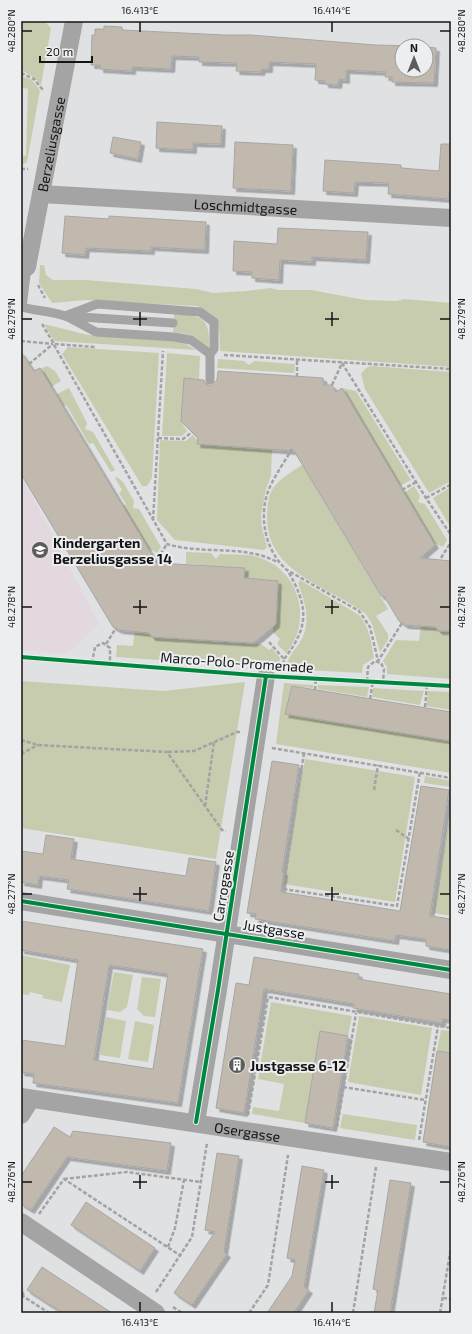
<svg xmlns="http://www.w3.org/2000/svg" width="472" height="1334" viewBox="0 0 472 1334" font-family="'Exo 2',sans-serif">
<style>
.education{fill:#e3d8df}
.green{fill:#c7ccae}
.building{fill:#c2b9ae;stroke:#a6a6a6;fill-rule:evenodd;filter:url(#shadow)}
.lines{fill:none;stroke-linecap:round;stroke-linejoin:round}
.path{stroke:#a3a3a4;stroke-width:2.5;stroke-dasharray:4 2;stroke-linecap:butt}
.service{stroke:#a4a4a4;stroke-width:9}
.minor{stroke:#a4a4a4;stroke-width:18}
.cycleway-casing{stroke:#eceef0;stroke-width:6}
.cycleway{stroke:#00873e;stroke-width:4}
.ticks{fill:none;stroke:#151516;stroke-width:1.5}
.labels{text-anchor:middle;dominant-baseline:central;stroke-width:4;stroke-linejoin:round;paint-order:stroke}
.street-label{font-size:14px;fill:#151516;stroke:#eceef0}
.poi-label{font-size:14px;font-weight:bold;fill:#151516;stroke:#eceef0;text-anchor:start}
.neatline{fill:none;stroke:#151516;stroke-width:1.5}
.ticks-label{font-size:10px;text-anchor:middle;fill:#151516}
</style>
<defs>
<filter id="shadow"><feDropShadow dx="3.5" dy="3.5" stdDeviation="0" flood-color="#0004"/></filter>
</defs>
<rect width="100%" height="100%" fill="#e0e1e2"/>
<polygon class="education" points="21,475 99,624 66,654 21,650"/>
<g class="green">
<polygon points="21,21 44,21 51,28 41,85 35,78 21,70"/>
<polygon points="21,76 32,80 40,90 27,162 21,165 21,158 26,155 28,89 21,87"/>
<path d="M40 265H44L46 275 53 280H86L196 289 213 293 246 291 271 288 278 290H311L365 300 397 301 404 299 451 303V367L220 351C220 328 220 316 197 306L86 300 52 303 39 283Z"/>
<path d="M174 314C204 316 210 318 209 349L192 335 173 332Z"/>
<polygon points="44,324 88,335 183,342 196,350 54,341"/>
<polygon points="68,347 159,353 152,478 147,486 142,486 62,354"/>
<polygon points="167,353 200,356 199,379 187,378 184,381 181,421 187,431 182,436 162,436"/>
<polygon points="218,359 244,361 249,365 254,361 295,364 294,373 217,368"/>
<polygon points="47,366 55,371 61,381 51,387 40,369"/>
<polygon points="371,366 451,372 451,487 449,482 429,493 365,389 361,374 366,368"/>
<polygon points="69,388 87,423 85,429 93,432 115,470 111,472 93,443 89,444 67,406 63,405 57,394"/>
<polygon points="342,388 356,391 411,480 400,486"/>
<polygon points="193,435 200,444 272,449 271,476 266,489 261,515 262,528 267,547 264,550 175,540 157,520 160,440 186,441"/>
<path d="M302 465 388 609 376 616 388 634V640L380 652 372 624 366 614C328 585 267 574 267 517 267 485 278 481 302 465Z"/>
<polygon points="117,477 123,482 134,501 133,508 139,509 161,547 157,553 152,550 150,551 123,506 126,504 119,493 122,490 115,478"/>
<polygon points="414,486 420,496 418,502 425,504 447,540 443,547 434,543 404,493"/>
<polygon points="451,487 451,528 433,498"/>
<path d="M186 552 211 553 216 559 220 554C234 555 250 553 263 559 301 574 312 622 286 653L277 644 280 639 273 632V627L276 624 278 584 276 581 244 578 245 570 243 568 186 564Z"/>
<path d="M300 580 359 615C370 628 371 642 374 658L363 665 362 673 288 669 286 666C288 657 295 650 300 642 312 623 305 602 298 583Z"/>
<polygon points="421,626 435,627 439,631 451,631 451,679 387,674 387,667 383,661 396,640 419,641"/>
<polygon points="135,631 149,633 152,637 261,644 269,650 272,648 280,658 279,668 116,657 117,645 133,646"/>
<polygon points="21,681 163,691 245,682 216,859 21,828"/>
<polygon points="284,683 313,685 313,688 292,686 285,714 451,741 451,773 276,744"/>
<polygon points="318,685 369,687 367,697 318,689"/>
<polygon points="373,688 424,691 420,705 372,697"/>
<polygon points="428,691 451,692 451,710 426,706"/>
<polygon points="305,759 415,777 395,902 284,884"/>
<polygon points="425,776 451,781 451,787 424,783"/>
<polygon points="451,809 451,916 434,913"/>
<polygon points="21,955 70,965 62,1002 42,998 43,995 30,992 29,995 21,994"/>
<polygon points="114,972 133,975 127,1007 120,1012 107,1010"/>
<polygon points="142,977 161,979 155,1017 144,1016 137,1009"/>
<polygon points="271,1002 352,1016 348,1036 320,1031 305,1123 252,1114 253,1107 279,1111 284,1084 258,1079"/>
<polygon points="359,1016 432,1028 421,1095 348,1082"/>
<polygon points="106,1017 126,1021 120,1058 100,1055"/>
<polygon points="135,1021 154,1025 148,1062 128,1059"/>
<polygon points="441,1030 451,1031 451,1053 437,1051"/>
<polygon points="343,1114 417,1125 415,1140 340,1128"/>
</g>
<g class="building">
<polygon points="104,26 122,27 122,30 224,35 251,35 375,45 419,46 402,46 402,70 426,70 426,47 436,48 434,83 392,82 392,77 385,77 386,72 346,70 346,80 339,79 338,85 325,84 325,81 315,80 316,64 269,62 269,69 262,69 261,72 236,71 237,63 199,62 199,57 172,56 171,69 132,67 132,71 100,69 100,65 91,65 92,35 95,35 95,29 104,29"/>
<polygon points="157,122 222,126 221,144 193,143 193,150 156,148"/>
<polygon points="113,137 141,142 138,159 110,153"/>
<polygon points="235,142 293,145 291,191 233,188"/>
<polygon points="441,144 451,144 451,193 449,193 449,199 388,194 389,183 355,182 354,193 323,191 325,160 401,165 401,168 439,171"/>
<polygon points="65,216 109,219 109,216 206,222 205,250 151,247 151,251 86,248 85,255 62,253"/>
<polygon points="278,228 368,232 366,260 312,257 312,262 280,260 279,280 252,278 252,272 233,271 234,241 277,244"/>
<polygon points="21,352 34,371 40,368 157,563 245,568 244,578 278,581 276,624 261,637 253,643 152,637 149,633 119,630 113,627 21,474"/>
<polygon points="218,371 323,378 324,385 332,385 336,392 342,388 435,545 420,558 451,561 451,631 439,631 435,627 405,625 399,621 384,596 381,596 294,451 197,444 198,438 181,421 184,378 204,380 205,383 210,386 217,380"/>
<polygon points="292,686 451,712 451,741 285,714"/>
<polygon points="272,761 299,765 282,872 284,872 281,892 400,911 421,786 449,790 430,916 451,919 451,950 426,946 426,939 396,935 395,941 255,919 256,914 247,913"/>
<polygon points="46,835 74,839 71,859 186,876 189,858 216,862 209,911 67,889 69,880 39,876 38,885 21,882 21,851 43,854"/>
<path d="M21 921 203 949 178 1103 33 1083 34 1074 21 1072V1040L65 1046 78 960 21 950ZM109 965 168 974 153 1069 94 1060Z"/>
<polygon points="254,957 359,974 358,979 451,994 451,1020 442,1019 442,1023 353,1008 354,1004 264,989 244,1113 216,1108 236,983 249,985"/>
<polygon points="320,1031 348,1036 333,1128 305,1123"/>
<polygon points="437,1051 451,1053 451,1147 423,1142"/>
<polygon points="54,1127 70,1137 73,1131 171,1143 167,1171 67,1157 31,1210 21,1204 21,1176"/>
<polygon points="217,1153 239,1156 224,1252 227,1254 192,1305 174,1293 215,1232 205,1230"/>
<polygon points="302,1166 324,1170 304,1287 309,1290 294,1313 267,1313 292,1276 295,1260 287,1258"/>
<polygon points="390,1180 411,1183 390,1313 374,1313 378,1290 373,1289"/>
<polygon points="86,1202 155,1248 140,1271 71,1225"/>
<polygon points="42,1267 112,1313 63,1313 44,1301 27,1290"/>
</g>
<g class="lines">
<g class="path">
<polyline points="21,73 34,79 43,90"/>
<polyline points="21,169 28,169"/>
<polyline points="38,285 45,298"/>
<polyline points="42,324 54,344 95,347"/>
<polyline points="21,341 53,344"/>
<path d="M54 345 167 544C202 555 244 544 277 562"/>
<polyline points="224,355 451,369"/>
<polyline points="342,363 426,498 451,535"/>
<polyline points="29,364 53,344"/>
<polyline points="297,377 297,360"/>
<polyline points="332,385 342,363"/>
<polyline points="158,438 183,439 192,432"/>
<path d="M292 449C285 461 275 475 269 489 258 516 265 551 287 570L359 611 370 627 378 661 402 623"/>
<polyline points="402,490 416,482"/>
<polyline points="426,498 450,485"/>
<polyline points="153,520 163,351"/>
<polyline points="441,558 451,542"/>
<polyline points="154,564 167,544"/>
<polyline points="269,642 284,659 283,672"/>
<polyline points="106,644 116,628"/>
<path d="M284 659C310 626 308 606 288 571"/>
<polyline points="92,663 95,647 103,643 110,648 110,665"/>
<polyline points="367,681 368,667 375,661 381,663 384,669 383,682"/>
<polyline points="315,690 316,678"/>
<polyline points="370,699 373,681"/>
<polyline points="425,707 427,684"/>
<polyline points="21,740 38,745 167,752 222,830 226,831"/>
<polyline points="272,748 451,778"/>
<polyline points="168,752 194,751 237,732 241,732"/>
<polyline points="304,753 283,889 397,906 420,772"/>
<polyline points="21,754 38,745"/>
<polyline points="374,790 378,765"/>
<polyline points="205,806 214,742"/>
<polyline points="396,830 409,839"/>
<polyline points="263,996 451,1028"/>
<polyline points="343,1087 425,1100"/>
<polyline points="248,1115 268,997"/>
<polyline points="337,1127 356,1013"/>
<polyline points="419,1140 438,1026"/>
<polyline points="64,1179 127,1172 201,1182"/>
<polyline points="39,1214 64,1179 181,1256"/>
<polyline points="168,1247 175,1228 184,1180"/>
<polyline points="21,1286 24,1297"/>
<polyline points="156,1292 192,1237 207,1143"/>
<polyline points="21,1295 49,1313"/>
<polyline points="443,1298 451,1299"/>
<polyline points="173,1307 182,1313"/>
<polyline points="249,1313 268,1285 288,1155"/>
<polyline points="353,1313 376,1167"/>
<polyline points="440,1313 451,1247"/>
</g>
<g class="service">
<path d="M27 267 22 307C36 311 51 311 65 316L173 323"/>
<polyline points="65,316 97,304 200,312 214,322 214,349 210,354 210,380"/>
<polyline points="68,317 96,332 174,337 191,340 210,354"/>
</g>
<g class="minor">
<path id="s1" d="M41 194 451 218"/>
<path id="s2" d="M27 267 74 21"/>
<polyline points="21,901 451,970"/>
<path id="s3" d="M21 1097 451 1162"/>
<polyline points="21,1115 31,1099"/>
<polyline points="196,1122 218,990 266,676"/>
<polyline points="21,1222 156,1313"/>
</g>
<g class="cycleway-casing">
<g id="cycleway">
<polyline points="21,657 266,676 451,686"/>
<polyline points="21,901 451,970"/>
<polyline points="196,1122 218,990 266,676"/>
</g>
</g>
<use href="#cycleway" class="cycleway"/>
</g>
<path class="ticks" d="M140 22V32M332 22V32M22 31H32M440 31H450M140 312V326M332 312V326M22 319H32M133 319H147M325 319H339M440 319H450M140 600V614M332 600V614M22 607H32M133 607H147M325 607H339M440 607H450M140 887V901M332 887V901M22 894H32M133 894H147M325 894H339M440 894H450M140 1175V1189M332 1175V1189M22 1182H32M133 1182H147M325 1182H339M440 1182H450M140 1302V1312M332 1302V1312"/>
<defs>
<g id="school-disc" transform="scale(0.9)"><circle r="9.5" fill="#5c5c5d" stroke="#eceef0"/><path d="M0-5L7-2L0 1L-7-2ZM-4 1L0 2.5L4 1V4Q0 6-4 4Z" fill="#fff"/></g>
<g id="building-disc" transform="scale(0.9)"><circle r="9.5" fill="#5c5c5d" stroke="#eceef0"/><path d="M-4-6H4V6H1V3H-1V6H-4ZM-2.5-4.3h1.7v1.8h-1.7ZM.8-4.3h1.7v1.8H.8ZM-2.5-1h1.7V.8h-1.7ZM.8-1h1.7V.8H.8Z" fill="#fff"/></g>
</defs>
<g fill-rule="evenodd">
<use href="#school-disc" x="40" y="550"/>
<use href="#building-disc" x="237" y="1065"/>
</g>
<g class="labels">
<g class="street-label">
<text stroke="none"><textPath href="#s2" startOffset="125">Berzeliusgasse</textPath></text>
<text stroke="none"><textPath href="#s1" startOffset="205">Loschmidtgasse</textPath></text>
<text transform="translate(237 662) rotate(4)">Marco-Polo-Promenade</text>
<text transform="translate(223 886) rotate(-81)">Carrogasse</text>
<text transform="translate(274 929) rotate(9)">Justgasse</text>
<text stroke="none"><textPath href="#s3" startOffset="229">Osergasse</textPath></text>
</g>
<g class="poi-label">
<text x="53" y="542">Kindergarten<tspan x="53" dy="16">Berzeliusgasse 14</tspan></text>
<text x="250" y="1065">Justgasse 6-12</text>
</g>
</g>
<rect width="472" height="1334" fill="none" stroke="#eceef0" stroke-width="44"/>
<g transform="translate(414 58)"><circle r="19" fill="#eceef0" stroke="#969799"/>
<path d="M0-3L7 15L0 10L-7 15Z" fill="#5c5c5d"/>
<text y="-6" font-size="11" font-weight="bold" text-anchor="middle" fill="#151516">N</text>
</g>
<path d="M40 56v6h52v-6" fill="none" stroke="#151516" stroke-width="2"/>
<text x="46" y="56" font-size="12" fill="#151516" stroke="#eceef0" stroke-width="3" paint-order="stroke">20 m</text>
<rect x="22" y="22" width="428" height="1290" class="neatline"/>
<g class="ticks-label">
<text x="140" y="14">16.413°E</text>
<text x="332" y="14">16.414°E</text>
<text transform="translate(11 31) rotate(-90)" y="4">48.280°N</text>
<text transform="translate(461 31) rotate(-90)" y="4">48.280°N</text>
<text transform="translate(11 319) rotate(-90)" y="4">48.279°N</text>
<text transform="translate(461 319) rotate(-90)" y="4">48.279°N</text>
<text transform="translate(11 607) rotate(-90)" y="4">48.278°N</text>
<text transform="translate(461 607) rotate(-90)" y="4">48.278°N</text>
<text transform="translate(11 894) rotate(-90)" y="4">48.277°N</text>
<text transform="translate(461 894) rotate(-90)" y="4">48.277°N</text>
<text transform="translate(11 1182) rotate(-90)" y="4">48.276°N</text>
<text transform="translate(461 1182) rotate(-90)" y="4">48.276°N</text>
<text x="140" y="1326">16.413°E</text>
<text x="332" y="1326">16.414°E</text>
</g>
</svg>
